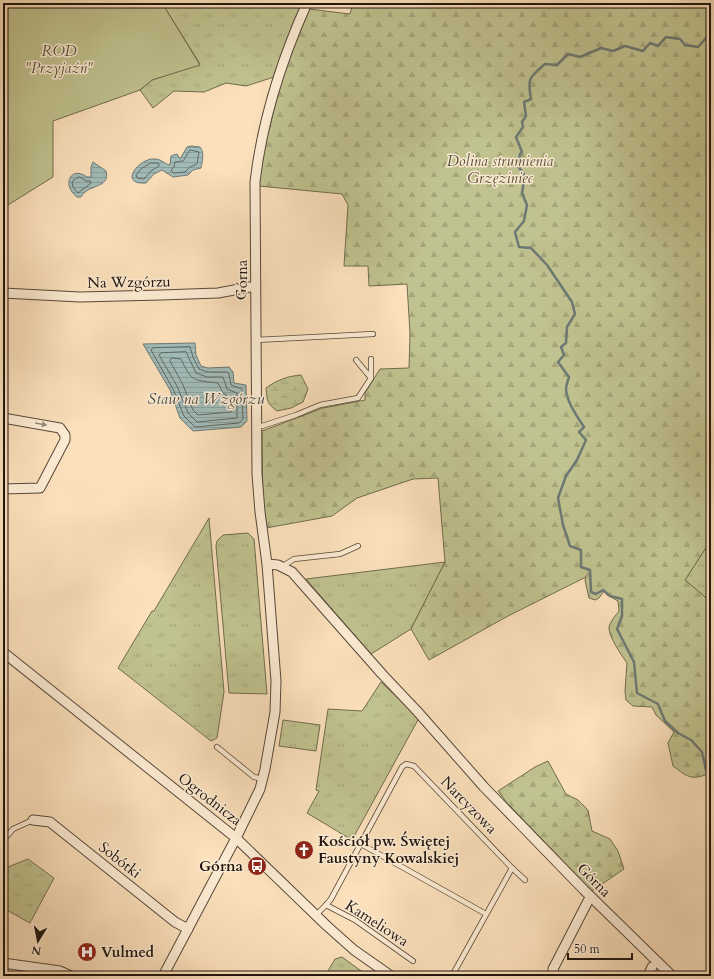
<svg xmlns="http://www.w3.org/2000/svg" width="714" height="979" viewBox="0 0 714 979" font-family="Cardo,serif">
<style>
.grass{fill:url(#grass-tufts);stroke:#706c4e}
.forest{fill:url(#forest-firs);stroke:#706c4e}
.wetland{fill:url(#wetland-marsh);stroke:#706c4e}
.garden{fill:#c0c28f;stroke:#706c4e}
.water{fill:url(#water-rules);stroke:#6d7974}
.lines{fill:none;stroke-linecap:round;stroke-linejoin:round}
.shore{stroke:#606863;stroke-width:1}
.stream{stroke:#6d7974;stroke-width:2.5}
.service-casing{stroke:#564839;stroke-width:6}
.minor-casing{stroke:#564839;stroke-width:11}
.service{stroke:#fcebd3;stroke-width:4.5}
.minor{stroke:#fcebd3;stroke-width:9}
.oneway{fill:#998b7a}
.labels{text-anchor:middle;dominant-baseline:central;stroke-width:3;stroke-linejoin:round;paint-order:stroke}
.park-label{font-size:15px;font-style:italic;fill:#57523b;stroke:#fcebd3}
.street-label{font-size:15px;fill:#1f150e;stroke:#fcebd3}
.poi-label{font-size:15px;font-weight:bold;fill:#1f150e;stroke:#fcebd3;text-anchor:start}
.water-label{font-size:16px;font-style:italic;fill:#4c4f4a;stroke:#fcebd3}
</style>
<defs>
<pattern id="grass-tufts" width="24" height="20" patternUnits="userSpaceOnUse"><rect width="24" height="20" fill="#c0c28f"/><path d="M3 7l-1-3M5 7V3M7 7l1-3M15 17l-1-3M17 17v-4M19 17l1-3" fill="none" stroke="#a5a67a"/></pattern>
<pattern id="forest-firs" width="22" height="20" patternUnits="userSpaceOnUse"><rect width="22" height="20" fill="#c0c28f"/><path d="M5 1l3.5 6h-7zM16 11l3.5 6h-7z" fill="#a5a67a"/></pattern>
<pattern id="wetland-marsh" width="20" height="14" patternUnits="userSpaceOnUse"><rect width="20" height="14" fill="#c0c28f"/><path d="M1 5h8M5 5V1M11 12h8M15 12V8" fill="none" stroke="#a5a67a"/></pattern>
<pattern id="water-rules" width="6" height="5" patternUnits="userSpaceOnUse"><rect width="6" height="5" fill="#a1bbb8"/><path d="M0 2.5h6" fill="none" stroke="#8aa09d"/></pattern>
</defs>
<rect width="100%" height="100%" fill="#fbe0bb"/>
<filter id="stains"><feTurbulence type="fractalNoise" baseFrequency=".005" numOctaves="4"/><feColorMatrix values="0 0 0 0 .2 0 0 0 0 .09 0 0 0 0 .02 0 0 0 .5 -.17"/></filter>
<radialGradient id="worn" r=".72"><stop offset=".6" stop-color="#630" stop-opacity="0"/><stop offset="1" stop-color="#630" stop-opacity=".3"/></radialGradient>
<g class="grass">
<polygon points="162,3 301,3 301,8 274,77 246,86 226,83 204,92 174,91 153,108 140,90 152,80 200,64"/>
<polygon points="209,518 224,692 217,738 211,741 118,668 152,611 154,611"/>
<polygon points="248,533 254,539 267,694 229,693 216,546 217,541 223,535"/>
<polygon points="711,540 711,602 685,580"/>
<polygon points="445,562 411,629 371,654 306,579"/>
<polygon points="381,682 419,718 352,840 307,813 319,791 316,790 328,709 362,711"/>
<polygon points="283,720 320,725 316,751 279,746"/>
<polygon points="28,859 54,878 30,923 3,908 3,869"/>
<polygon points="342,957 368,976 325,976 335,959"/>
</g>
<g class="forest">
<path d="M353 3H711V540L685 580 711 602V778L705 775C690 781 684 774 673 766L668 743 674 732 656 715 652 707 633 706 626 700 625 691 627 663C622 656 608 636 609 627 610 622 616 615 619 611L618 601 607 595 604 591 599 598 595 600 589 598 585 580 586 577 508 616 429 660 411 629 445 562 438 478 413 479 357 498 332 516 266 528 263 517 262 431 323 408 365 400V393L380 369 409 368 410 333 407 284 369 286 368 266H344L348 205 342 194 259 186 264 150 282 77 309 9 350 14Z"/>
<polygon points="548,761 566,794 578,800 588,810 592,831 610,839 618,851 624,869 592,891 507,803 498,791 535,767"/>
</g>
<path class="wetland" d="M301 375 308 389 303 402 291 408 277 411C267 404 267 400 266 388 277 380 288 376 301 375Z"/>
<polygon class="garden" points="3,3 162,3 200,65 152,80 140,90 53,121 53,177 3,208"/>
<g class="water">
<path d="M191 146 200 147C205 153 202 162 201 168L193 170 188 175 173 177 162 170 154 174 146 183C117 185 140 157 155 159 161 159 165 164 170 165L171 156 177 154 180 159 187 147Z"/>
<path d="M93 162 106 171C110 186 94 185 85 192 84 193 82 195 81 197H77C61 185 71 165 87 177H91V167Z"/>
<polygon points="195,343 196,355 201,366 208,368 229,367 233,372 234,383 246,385 247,421 241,427 193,431 180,418 170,390 143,344"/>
</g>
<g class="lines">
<g class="shore">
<polygon points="190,150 199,152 197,164 190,167 185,172 174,173 172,172 171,170 174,167 175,162 183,161"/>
<polygon points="151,163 156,163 159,164 159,166 151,171 144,179 137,178 136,175 141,169"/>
<polygon points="80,177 86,181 90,181 91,183 78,193 73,187 72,182 75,179"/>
<polygon points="190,347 193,357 199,369 208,372 227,372 229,374 231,385 242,389 243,419 239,423 195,427 184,416 173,389 151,350 153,348"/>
<polygon points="186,352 196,373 207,377 223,377 227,389 237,393 237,418 197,422 188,413 177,386 159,355 161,353"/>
<path d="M172 358 181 359C192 383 194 380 218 383L223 393 231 398V412L198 415 193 410 183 385 170 361Z"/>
</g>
<path class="stream" d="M711 39 707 37 698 47 685 45 680 39 666 37 658 46 650 43 643 51 625 46 613 51 601 48 580 57 568 54 557 65 545 64C530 77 527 78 531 99L524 102 526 116 522 122 523 127 516 137 522 152 520 154 518 166 525 176 522 193 527 205 524 221 515 232 519 247 531 248 547 265 572 302 575 314 567 327 566 343 561 347 564 355 558 362 569 377C568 381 566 385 566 389 567 403 577 416 584 427L579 432 586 440 577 460 566 476 558 498 563 525 570 546 581 550V567L590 570 591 592 596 594 603 590 610 596 622 599V616L617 629 634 662 637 693 658 704 665 721 678 733 691 740 702 752 706 770 711 771"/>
<g class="service-casing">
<g id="service">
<polyline points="256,340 373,334"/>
<polyline points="356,360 371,378"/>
<polyline points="257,426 262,426 296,415 320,405 358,398 371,378 371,359"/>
<polyline points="283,566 294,559 340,554 358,546"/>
<polyline points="217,747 254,777 263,779"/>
<polyline points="7,836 13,829 33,820"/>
<polyline points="361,844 486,914"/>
<polyline points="326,905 331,899 402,767 406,764 414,766 512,868 525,880"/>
<polyline points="316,915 326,905 355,920 413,961"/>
<polyline points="452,976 512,868"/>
</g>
</g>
<g class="minor-casing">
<g id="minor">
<polyline points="3,293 80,297 161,295 218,293 250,287 255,287"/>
<polyline points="3,418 60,428 65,435 65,440 40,488 3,489"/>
<polyline points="267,564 278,565 292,572 382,674 417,711 484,787 584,890 672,976"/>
<polyline points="3,652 236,838 327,926 354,950 391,976"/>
<polyline points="33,820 50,822 175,922 188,929"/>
<polyline points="3,963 60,971 71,976"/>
<path d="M163 976 236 838 260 789 265 769 275 712 276 681 267 564 260 512 257 474 255 182C262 122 282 59 307 3"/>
<polyline points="554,976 553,969 588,901"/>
<polyline points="648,976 652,967"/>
</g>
</g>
<use href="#service" class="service"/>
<use href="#minor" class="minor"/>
</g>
<defs><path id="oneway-solid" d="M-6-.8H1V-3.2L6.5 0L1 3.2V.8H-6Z"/></defs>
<use class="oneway" href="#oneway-solid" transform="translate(41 424) rotate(10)"/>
<defs>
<g id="church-disc" transform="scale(1)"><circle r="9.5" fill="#8f2418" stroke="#fcebd3"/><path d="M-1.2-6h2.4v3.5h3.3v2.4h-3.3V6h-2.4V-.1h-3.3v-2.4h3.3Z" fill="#fff"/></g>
<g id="bus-disc" transform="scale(1)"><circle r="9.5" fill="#8f2418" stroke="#fcebd3"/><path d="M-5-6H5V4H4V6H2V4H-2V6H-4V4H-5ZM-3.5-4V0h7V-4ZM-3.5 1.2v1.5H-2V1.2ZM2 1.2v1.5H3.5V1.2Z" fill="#fff"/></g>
<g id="hospital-disc" transform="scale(1)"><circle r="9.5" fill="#8f2418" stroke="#fcebd3"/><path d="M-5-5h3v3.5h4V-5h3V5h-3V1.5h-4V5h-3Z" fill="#fff"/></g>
</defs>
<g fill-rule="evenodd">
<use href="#church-disc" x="304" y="850"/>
<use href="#bus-disc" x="257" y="866"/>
<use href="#hospital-disc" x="87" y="952"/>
</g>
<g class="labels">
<g class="park-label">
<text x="59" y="51">ROD<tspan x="59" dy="17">"Przyjaźń"</tspan></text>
<text x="500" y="161">Dolina strumienia<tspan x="500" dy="17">Grzęziniec</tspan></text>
</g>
<g class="street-label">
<text transform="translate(242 280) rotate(-90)">Górna</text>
<text transform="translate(129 282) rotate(-1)">Na Wzgórzu</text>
<text transform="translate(210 799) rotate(38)">Ogrodnicza</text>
<text transform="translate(469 805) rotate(46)">Narcyzowa</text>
<text transform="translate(120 860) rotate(38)">Sobótki</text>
<text transform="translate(594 880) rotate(45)">Górna</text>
<text transform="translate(377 923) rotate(33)">Kameliowa</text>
</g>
<g class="poi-label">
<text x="318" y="841">Kościół pw. Świętej<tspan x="318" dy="17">Faustyny Kowalskiej</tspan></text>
<text x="243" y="866" text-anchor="end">Górna</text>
<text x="101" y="952">Vulmed</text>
</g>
<g class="water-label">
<text x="206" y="399">Staw na Wzgórzu</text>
</g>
</g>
<rect width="714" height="979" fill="none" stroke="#fbe0bb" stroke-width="16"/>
<rect x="4" y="4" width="706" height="971" fill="none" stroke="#1f150e" stroke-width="2"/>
<rect x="8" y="8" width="698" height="963" fill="none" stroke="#1f150e"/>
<g transform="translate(38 941) rotate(190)" stroke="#fcebd3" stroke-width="3" paint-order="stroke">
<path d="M0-3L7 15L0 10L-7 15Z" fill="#1f150e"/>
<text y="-6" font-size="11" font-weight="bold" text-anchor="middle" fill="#1f150e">N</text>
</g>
<path d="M568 953v6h64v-6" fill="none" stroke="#1f150e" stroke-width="2"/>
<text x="574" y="953" font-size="12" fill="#1f150e" stroke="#fcebd3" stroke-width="3" paint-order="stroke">50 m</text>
<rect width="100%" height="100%" filter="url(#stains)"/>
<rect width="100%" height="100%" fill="url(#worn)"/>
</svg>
